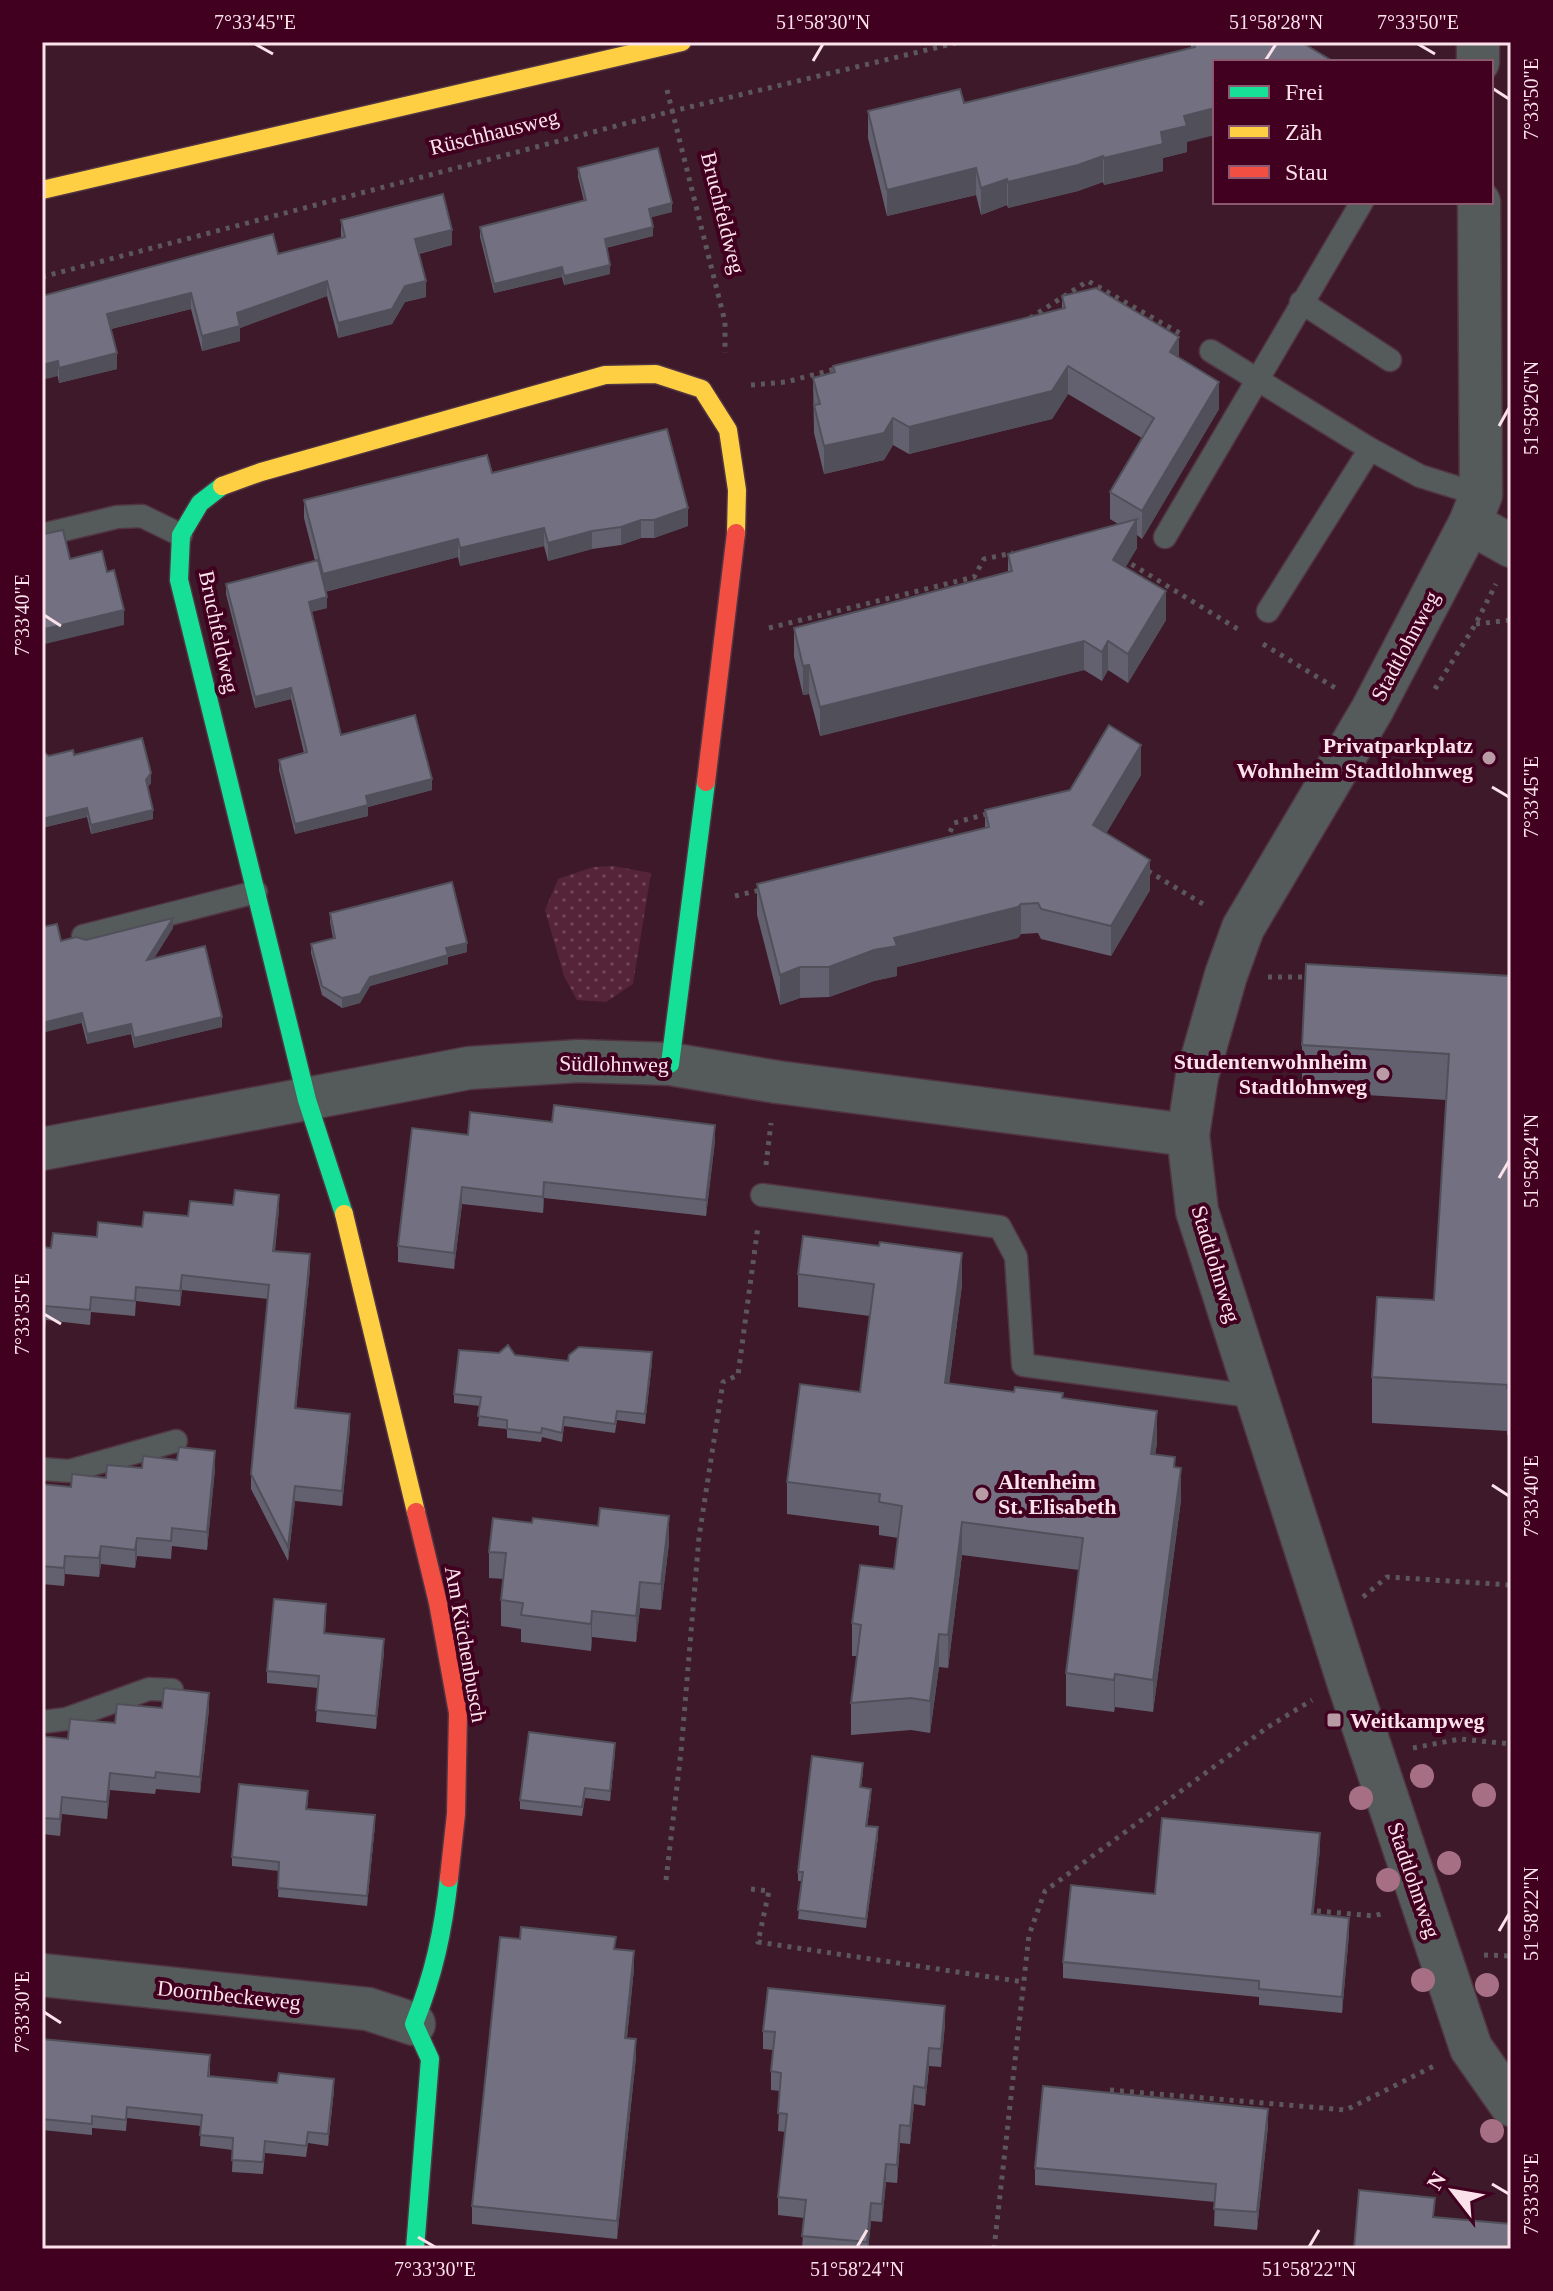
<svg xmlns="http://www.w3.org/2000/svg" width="1553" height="2291" viewBox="0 0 1553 2291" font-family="'Times New Roman',serif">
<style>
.park{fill:url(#park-dots)}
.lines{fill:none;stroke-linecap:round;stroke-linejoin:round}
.lane-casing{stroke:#513542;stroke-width:25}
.street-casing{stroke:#513542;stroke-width:45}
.fast-casing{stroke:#513542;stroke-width:21}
.slow-casing{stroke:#513542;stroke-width:21}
.jam-casing{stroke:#513542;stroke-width:21}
.path{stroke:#5c575a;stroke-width:5;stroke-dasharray:4 6;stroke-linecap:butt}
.lane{stroke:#555b5b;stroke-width:22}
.street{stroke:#555b5b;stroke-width:42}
.fast{stroke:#16e098;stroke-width:18}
.slow{stroke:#ffcf43;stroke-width:18}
.jam{stroke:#f24e42;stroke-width:18}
.tree{fill:#a66f83}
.wall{fill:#63616f}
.shaded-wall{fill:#504f5a}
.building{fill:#737181;stroke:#504f5a;stroke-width:2}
.ticks{fill:none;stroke:#fbe1e9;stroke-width:3}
.poi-dot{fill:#b99ba6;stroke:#410020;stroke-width:3}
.labels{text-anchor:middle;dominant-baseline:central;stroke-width:8;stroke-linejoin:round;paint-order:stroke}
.street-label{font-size:22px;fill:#fbe1e9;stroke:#410020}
.poi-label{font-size:22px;font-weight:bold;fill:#fbe1e9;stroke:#410020;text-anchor:end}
.neatline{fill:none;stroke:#fbe1e9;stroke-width:3}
.ticks-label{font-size:20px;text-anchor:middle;fill:#fbe1e9}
</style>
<defs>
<pattern id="park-dots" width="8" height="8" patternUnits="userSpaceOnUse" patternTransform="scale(2)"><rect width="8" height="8" fill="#562438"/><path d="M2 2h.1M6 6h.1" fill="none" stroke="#6f4455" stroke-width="1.8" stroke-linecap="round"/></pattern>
</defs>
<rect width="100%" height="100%" fill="#3e192a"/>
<polygon class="park" points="613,866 651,873 633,984 606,1002 577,1000 564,976 545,910 558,879 593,867"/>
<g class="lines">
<g class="lane-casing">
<g id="lane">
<polyline points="1301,302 1390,360"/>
<polyline points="1211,351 1370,449 1420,476 1481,495"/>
<polyline points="42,535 117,517 142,516 181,535"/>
<polyline points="1165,537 1362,202"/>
<polyline points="1268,611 1370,449"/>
<polyline points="83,936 256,892"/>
<polyline points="762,1195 1000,1227 1016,1257 1023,1365 1258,1397"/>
<polyline points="42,1469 69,1471 176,1441"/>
<polyline points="42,1722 66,1719 149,1689 172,1690"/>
</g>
</g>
<g class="street-casing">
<g id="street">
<polyline points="1478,42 1478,62"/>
<polyline points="1479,202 1481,495 1470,523 1372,710 1243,928 1226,975 1197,1076 1188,1135 1197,1211 1348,1681 1471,2048 1511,2105"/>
<polyline points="1470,523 1511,546"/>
<polyline points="42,1149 469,1068 579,1061 670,1064 777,1082 1188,1135"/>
<polyline points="42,1975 368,2009 414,2024"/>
</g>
</g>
<g class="fast-casing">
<g id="fast">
<polyline points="222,486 200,503 181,535 179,580 307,1100 344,1214"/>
<polyline points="670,1064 706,782"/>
<path d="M415 2249 430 2059 414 2024C434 1974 443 1932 449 1878"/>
</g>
</g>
<g class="slow-casing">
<g id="slow">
<polyline points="42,190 682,42"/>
<polyline points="222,486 261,472 605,375 656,374 702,389 728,430 737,490 736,533"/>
<polyline points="344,1214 416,1512"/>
</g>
</g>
<g class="jam-casing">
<g id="jam">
<polyline points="706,782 736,533"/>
<polyline points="416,1512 438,1603 458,1713 456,1814 449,1878"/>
</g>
</g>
<g class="path">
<polyline points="667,90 725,322 725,353"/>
<polyline points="42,277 673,111 960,42"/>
<polyline points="1030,318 1088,281 1183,335"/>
<polyline points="751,385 786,382 839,368"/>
<polyline points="1123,559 1241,631"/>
<polyline points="1476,624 1511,620"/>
<polyline points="769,628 974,577 984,559 1013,553"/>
<polyline points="1263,644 1337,689"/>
<polyline points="1435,689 1475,625 1496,584"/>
<polyline points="946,841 954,823 990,813"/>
<polyline points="1148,871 1208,907"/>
<polyline points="735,896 764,889"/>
<polyline points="1268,977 1310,977"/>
<polyline points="766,1165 771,1123"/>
<polyline points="1363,1597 1387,1577 1511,1585"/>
<polyline points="1413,1748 1460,1739 1511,1744"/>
<polyline points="666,1880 681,1752 699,1537 723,1382 738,1375 758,1226"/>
<polyline points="751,1889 769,1891 758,1942 1024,1982"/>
<polyline points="1307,1910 1374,1916 1384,1913"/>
<polyline points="1484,1955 1511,1956"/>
<polyline points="1110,2090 1346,2110 1434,2066"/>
<polyline points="994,2249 1029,1935 1045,1891 1268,1727 1312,1700"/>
</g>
<use href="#lane" class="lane"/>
<use href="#street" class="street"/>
<use href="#fast" class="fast"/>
<use href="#slow" class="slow"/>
<use href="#jam" class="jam"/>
</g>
<g class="tree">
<circle cx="1422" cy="1776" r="12"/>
<circle cx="1484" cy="1795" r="12"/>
<circle cx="1361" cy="1798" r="12"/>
<circle cx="1449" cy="1863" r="12"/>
<circle cx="1388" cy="1880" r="12"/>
<circle cx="1423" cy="1980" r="12"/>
<circle cx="1487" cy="1985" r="12"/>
<circle cx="1492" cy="2131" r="12"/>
</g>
<g class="wall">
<polygon points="1191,42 1301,42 1215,62 1187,142 1187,152 1163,158 1163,171 1104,185 1103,182 1078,191 1008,208 1007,205 981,215 976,195 887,216 868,138 868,111 964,103 1191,48"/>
<polygon points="578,168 672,212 651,217 653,236 606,248 610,274 564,285 562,277 494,293 480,237 480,227 584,201 578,177"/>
<polygon points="341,220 452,245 419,254 426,297 405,302 392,324 338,338 327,296 240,328 240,341 202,351 191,309 111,329 117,369 59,383 42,296 278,254 341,238"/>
<polygon points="1062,296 1179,357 1219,409 1142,539 1137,535 1137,548 1125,567 1166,620 1128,683 1108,670 1102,681 1084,670 820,736 809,694 803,695 794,657 794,628 1008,572 1008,554 1118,524 1110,519 1110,492 1142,438 1068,394 1052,419 909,454 893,445 884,460 824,474 814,433 813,378 833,373 833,366 1062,309"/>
<polygon points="492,473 688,526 654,538 641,538 621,545 592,549 548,561 544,546 460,566 458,557 325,592 327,608 311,612 341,735 432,790 368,807 368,816 295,834 279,770 279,760 304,753 291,699 255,708 226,594 226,584 315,561 304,518 304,500"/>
<polygon points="42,751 49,756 74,755 151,783 147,787 153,819 91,834 87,817 42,828"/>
<polygon points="1141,775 1106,833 1150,890 1111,956 1041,939 1038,933 1021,934 1018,938 897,967 897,976 874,981 829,997 800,998 780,1005 757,915 757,884 985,828 985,810"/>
<polygon points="330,913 467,952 448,957 448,964 370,986 360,1003 342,1008 322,995 311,953 311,944 333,938 330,922"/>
<polygon points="173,928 154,958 222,1027 134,1048 131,1034 87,1044 61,941 86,940"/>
<polygon points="1511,976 1511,1435 1507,1435 1507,1431 1372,1423 1372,1377 1434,1300 1446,1100 1302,1091 1302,1045"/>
<polygon points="468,1135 715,1141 706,1216 544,1198 543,1213 462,1204 454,1269 398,1262 398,1246"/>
<polygon points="279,1209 275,1251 310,1269 296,1408 350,1428 342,1506 295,1501 288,1561 251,1489 251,1474 268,1299 182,1290 180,1306 136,1301 135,1316 91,1312 90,1325 46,1320 44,1337 42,1337 42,1247 51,1248 188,1216"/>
<polygon points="798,1274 962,1285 949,1384 1063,1398 1157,1443 1155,1454 1175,1467 1181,1500 1153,1712 1115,1707 1114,1712 1066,1706 1066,1673 1079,1570 962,1555 948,1668 939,1667 930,1733 911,1730 851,1735 851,1703 857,1656 852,1656 852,1623 894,1569 898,1538 879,1535 879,1526 787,1514 787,1482 860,1392 870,1316 798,1307"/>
<polygon points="515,1355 568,1361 652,1362 645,1424 617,1420 615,1433 564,1426 562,1442 542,1437 541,1442 507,1438 507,1429 478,1426 480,1406 454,1403 454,1394"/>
<polygon points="142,1468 215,1469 207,1550 172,1546 171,1559 137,1556 135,1568 101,1564 99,1577 65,1574 64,1586 42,1584 42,1484 71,1487"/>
<polygon points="669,1543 661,1610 640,1608 636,1642 592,1637 591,1651 521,1642 521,1629 501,1626 501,1600 504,1579 489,1578 489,1552"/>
<polygon points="326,1617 325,1633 384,1652 376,1729 316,1722 318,1688 267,1683 267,1671"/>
<polygon points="162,1708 209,1709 200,1793 156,1789 155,1794 110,1790 107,1819 62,1814 60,1836 42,1834 42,1736 68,1739"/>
<polygon points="615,1752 610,1801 585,1798 582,1816 520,1809 520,1800"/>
<polygon points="863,1772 861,1787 871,1798 867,1826 878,1837 866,1928 798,1919 802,1881 798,1881 798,1872"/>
<polygon points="308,1800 307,1809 375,1824 367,1906 278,1897 279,1871 232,1866 232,1857"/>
<polygon points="1320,1849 1313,1915 1349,1934 1342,2013 1259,2005 1259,1997 1063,1978 1063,1962 1155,1894"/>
<polygon points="616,1949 634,1969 627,2038 636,2057 617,2239 472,2224 472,2206"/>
<polygon points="945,2024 941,2067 929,2066 925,2106 914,2104 910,2144 900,2143 897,2183 886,2182 882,2222 871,2221 868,2249 802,2249 804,2218 778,2215 778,2197 785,2132 778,2131 780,2091 771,2090 771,2071 773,2050 763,2049 763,2031"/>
<polygon points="42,2039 210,2067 210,2076 334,2090 328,2146 308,2143 306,2157 265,2153 263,2174 232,2172 233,2150 200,2146 201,2126 127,2118 126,2131 92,2128 92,2135 42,2130"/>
<polygon points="1268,2126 1257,2230 1214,2226 1215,2202 1035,2185 1035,2168"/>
</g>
<g class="shaded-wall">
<polygon points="1215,108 1215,135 1187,142 1187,152 1163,158 1163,171 1104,185 1104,158 1161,132 1184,116"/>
<polygon points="1103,156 1103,182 1078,191 1008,208 1008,182"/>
<polygon points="976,168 976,195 887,216 887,190"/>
<polygon points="1007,179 1007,205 981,215 981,188"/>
<polygon points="672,203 672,212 649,218 649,209"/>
<polygon points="653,227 653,236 605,248 605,239"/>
<polygon points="452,230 452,245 415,254 415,239"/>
<polygon points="610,265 610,274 564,285 564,276"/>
<polygon points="562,267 562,277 494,293 494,284"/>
<polygon points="327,281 327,296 240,328 240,341 202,351 202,336 237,313"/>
<polygon points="426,281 426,297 405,302 392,324 338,338 338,323 405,286"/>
<polygon points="191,293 191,309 107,330 107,314"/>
<polygon points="1179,337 1179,364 1170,352"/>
<polygon points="117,353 117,369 59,383 59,368"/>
<polygon points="58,361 58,376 42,380 42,365"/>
<polygon points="1068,366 1068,394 1052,419 909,454 909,427"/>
<polygon points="1219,382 1219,409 1142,539 1142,511"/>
<polygon points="893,418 893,445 884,460 824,474 824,446"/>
<polygon points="688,508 688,526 654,538 654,520"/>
<polygon points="1137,519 1137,548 1113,589 1113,560"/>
<polygon points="641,520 641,538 621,545 621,527"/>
<polygon points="544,528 544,546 460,566 460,548"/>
<polygon points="592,531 592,549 548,561 548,543"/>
<polygon points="458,539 458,557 323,592 323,574"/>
<polygon points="1166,591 1166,620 1128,683 1128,654"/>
<polygon points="327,597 327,608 309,612 309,602"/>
<polygon points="124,610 124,625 45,644 45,629"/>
<rect x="42" y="626" width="2" height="15"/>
<polygon points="1084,641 1084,670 820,736 820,707"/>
<polygon points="1108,641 1108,670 1102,681 1102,652"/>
<polygon points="809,665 809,694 803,695 803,666"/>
<polygon points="291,688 291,699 255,708 255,697"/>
<polygon points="1141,745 1141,775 1093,856 1093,825"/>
<polygon points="151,773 151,783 146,790 146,780"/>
<polygon points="432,779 432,790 368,807 368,816 295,834 295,824 366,796"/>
<polygon points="87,808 87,817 42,828 42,819"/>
<polygon points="153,810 153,819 91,834 91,825"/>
<polygon points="1150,860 1150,890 1111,956 1111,926"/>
<polygon points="1021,904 1021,934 1018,938 897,967 897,976 874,981 829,997 829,967 894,938"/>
<polygon points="173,918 173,928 147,970 147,960"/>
<polygon points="467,943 467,952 448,957 448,964 370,986 360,1003 342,1008 342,998 370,977 446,948"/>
<polygon points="800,967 800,998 780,1005 780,975"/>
<polygon points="82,1013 82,1023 42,1033 42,1023"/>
<polygon points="222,1017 222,1027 134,1048 134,1038"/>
<polygon points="131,1024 131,1034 87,1044 87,1034"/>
<polygon points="715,1125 715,1141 706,1216 706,1200"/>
<polygon points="544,1182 544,1198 543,1213 543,1197"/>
<polygon points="462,1187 462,1204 454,1269 454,1253"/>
<polygon points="279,1195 279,1209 273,1266 273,1251"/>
<polygon points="962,1253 962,1285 945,1416 945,1383"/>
<polygon points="310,1254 310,1269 295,1423 295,1408"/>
<polygon points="182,1275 182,1290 180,1306 180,1291"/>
<polygon points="652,1352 652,1362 645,1424 645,1414"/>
<polygon points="1157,1411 1157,1443 1151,1486 1151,1454"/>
<polygon points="350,1414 350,1428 342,1506 342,1491"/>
<polygon points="215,1451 215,1469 207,1550 207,1532"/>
<polygon points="1181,1468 1181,1500 1153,1712 1153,1680"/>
<polygon points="295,1486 295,1501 288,1561 288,1547"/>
<polygon points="669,1516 669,1543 661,1610 661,1584"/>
<polygon points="962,1522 962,1555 948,1668 948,1635"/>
<polygon points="137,1538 137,1556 135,1568 135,1550"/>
<polygon points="101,1546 101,1564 99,1577 99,1558"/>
<polygon points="65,1556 65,1574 64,1586 64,1568"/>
<polygon points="640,1582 640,1608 636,1642 636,1616"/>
<polygon points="592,1611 592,1637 591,1651 591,1624"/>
<polygon points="939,1634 939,1667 930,1733 930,1701"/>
<polygon points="384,1639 384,1652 376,1729 376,1716"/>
<polygon points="1115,1674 1115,1707 1114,1712 1114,1680"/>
<polygon points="209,1693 209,1709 200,1793 200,1777"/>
<polygon points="615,1743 615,1752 610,1801 610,1791"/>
<polygon points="110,1773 110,1790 107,1819 107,1802"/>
<polygon points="871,1789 871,1798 866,1835 866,1826"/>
<polygon points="62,1797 62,1814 60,1836 60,1819"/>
<polygon points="375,1815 375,1824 367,1906 367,1896"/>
<polygon points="878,1827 878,1837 866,1928 866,1919"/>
<polygon points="1320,1833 1320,1849 1312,1930 1312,1914"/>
<polygon points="1349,1918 1349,1934 1342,2013 1342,1997"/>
<polygon points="634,1951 634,1969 625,2056 625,2038"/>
<polygon points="945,2006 945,2024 941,2067 941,2049"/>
<polygon points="636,2039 636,2057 617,2239 617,2221"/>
<polygon points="929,2048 929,2066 925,2106 925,2088"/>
<polygon points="334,2079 334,2090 328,2146 328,2134"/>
<polygon points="914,2086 914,2104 910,2144 910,2126"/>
<polygon points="1268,2109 1268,2126 1257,2230 1257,2212"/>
<polygon points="900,2125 900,2143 897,2183 897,2165"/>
<polygon points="886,2164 886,2182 882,2222 882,2204"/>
<polygon points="871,2203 871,2221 868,2249 867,2249"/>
</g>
<g class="building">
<polygon points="1194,42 1301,42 1334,62 1215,62 1215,108 1184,116 1187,126 1161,132 1163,144 1104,158 1103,156 1078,165 1008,182 1007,179 981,188 976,168 887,190 868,111 960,89 964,103 1195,47"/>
<polygon points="658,148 672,203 649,209 653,227 605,239 610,265 564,276 562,267 494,284 480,227 586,200 578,168"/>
<polygon points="443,194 452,230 415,239 426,281 405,286 392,309 338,323 327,281 237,313 240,326 202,336 191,293 107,314 117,353 59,368 58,361 42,365 42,296 273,234 278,254 345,237 341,220"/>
<polygon points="1096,288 1179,337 1170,352 1219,382 1142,511 1110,492 1154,418 1068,366 1052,391 909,427 893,418 884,433 824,446 814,405 820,404 813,378 835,372 833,366 1065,308 1062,296"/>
<polygon points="667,429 688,508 654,520 641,520 621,527 592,531 548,543 544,528 460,548 458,539 323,574 304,500 487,455 492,473"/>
<polygon points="1137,519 1113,560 1166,591 1128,654 1108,641 1102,652 1084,641 820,707 809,665 803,666 794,628 1012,571 1008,554"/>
<polygon points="63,530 70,559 102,551 107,572 114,570 124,610 45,629 44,626 42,626 42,534 44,534"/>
<polygon points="318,560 327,597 309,602 341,735 415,715 432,779 366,796 368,805 295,824 279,760 307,752 291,688 255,697 226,584"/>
<polygon points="1109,725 1141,745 1093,825 1150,860 1111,926 1041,909 1038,903 1021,904 1018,907 894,938 897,946 874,950 829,967 800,967 780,975 757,884 989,827 985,810 1070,790"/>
<polygon points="142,738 151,773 146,780 153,810 91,825 87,808 42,819 42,751 49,756 73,750 74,755"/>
<polygon points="452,882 467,943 446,948 448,955 370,977 360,994 342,998 322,986 311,944 335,938 330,913"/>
<polygon points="173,918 147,960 205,946 222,1017 134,1038 131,1024 87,1034 82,1013 42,1023 42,927 57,924 61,941 76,937 86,940"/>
<polygon points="1306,964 1511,976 1511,1388 1507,1388 1508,1385 1372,1377 1377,1297 1434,1300 1449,1054 1302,1045"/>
<polygon points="554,1105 715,1125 706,1200 544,1182 543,1197 462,1187 454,1253 398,1246 412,1128 468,1135 470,1112 552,1122"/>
<polygon points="235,1190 279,1195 273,1251 310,1254 295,1408 350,1414 342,1491 295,1486 288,1547 251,1474 269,1285 182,1275 180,1291 136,1287 135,1301 91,1297 90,1310 46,1306 44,1323 42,1323 42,1247 51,1248 53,1233 97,1237 98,1222 142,1227 144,1212 188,1216 190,1201 233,1205"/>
<polygon points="803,1236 879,1246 880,1242 962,1253 945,1383 1014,1392 1015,1387 1063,1393 1062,1398 1157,1411 1151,1454 1175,1457 1174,1467 1181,1468 1153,1680 1115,1674 1114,1680 1066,1673 1083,1538 962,1522 948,1635 939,1634 930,1701 911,1698 851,1703 861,1625 852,1623 860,1565 894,1569 902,1506 879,1502 880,1494 787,1482 800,1384 860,1392 874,1284 798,1274"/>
<polygon points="508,1345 515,1355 568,1361 569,1355 579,1347 652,1352 645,1414 617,1411 615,1424 564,1417 562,1433 542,1428 541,1433 507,1429 507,1420 478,1416 481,1397 454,1394 459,1350 499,1353"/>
<polygon points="179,1447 215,1451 207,1532 172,1528 171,1541 137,1538 135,1550 101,1546 99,1558 65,1556 64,1568 42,1566 42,1484 71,1487 72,1474 106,1478 107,1465 142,1468 143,1456 177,1460"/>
<polygon points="600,1508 669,1516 661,1584 640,1582 636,1616 592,1611 591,1624 521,1615 523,1603 501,1600 506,1553 489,1552 493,1518 532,1523 533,1518 598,1526"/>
<polygon points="274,1599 326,1604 324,1633 384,1639 376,1716 316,1710 319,1676 267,1671"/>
<polygon points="164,1688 209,1693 200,1777 156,1772 155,1778 110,1773 107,1802 62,1797 60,1819 42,1818 42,1736 68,1739 70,1719 115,1723 117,1704 162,1708"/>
<polygon points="529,1732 615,1743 610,1791 585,1788 582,1807 520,1800"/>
<polygon points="812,1756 863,1763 860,1787 871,1789 866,1826 878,1827 866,1919 798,1910 803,1872 798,1872"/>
<polygon points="239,1784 308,1791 306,1809 375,1815 367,1896 278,1888 279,1862 232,1857"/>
<polygon points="1162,1818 1320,1833 1312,1914 1349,1918 1342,1997 1259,1989 1259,1981 1063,1962 1071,1885 1155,1894"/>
<polygon points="521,1927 616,1937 614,1949 634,1951 625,2038 636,2039 617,2221 472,2206 500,1937 520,1939"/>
<polygon points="768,1988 945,2006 941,2049 929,2048 925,2088 914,2086 910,2126 900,2125 897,2165 886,2164 882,2204 871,2203 867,2242 802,2236 806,2200 778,2197 787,2114 778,2113 781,2073 771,2071 775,2032 763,2031"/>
<polygon points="42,2039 210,2055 208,2076 277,2083 279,2073 334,2079 328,2134 308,2132 306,2146 265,2141 263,2162 232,2160 233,2138 200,2135 202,2115 127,2107 126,2120 92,2116 92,2124 42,2119"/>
<polygon points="1043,2086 1268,2109 1257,2212 1214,2209 1216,2184 1035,2168"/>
<polygon points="1359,2190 1435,2198 1433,2217 1511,2224 1511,2249 1354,2249"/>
</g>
<path class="ticks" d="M255 44 273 54M1418 44 1435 54M813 61 823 44M1265 61 1276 44M1492 88 1509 99M1499 426 1509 408M44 615 61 626M1492 787 1509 797M1499 1178 1509 1161M44 1314 61 1324M1492 1485 1509 1496M1499 1931 1509 1914M44 2012 61 2023M1492 2184 1509 2194M418 2237 435 2247M857 2247 867 2230M1309 2247 1319 2230"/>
<g class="poi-dot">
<circle cx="1489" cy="758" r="8"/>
<circle cx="1383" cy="1074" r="8"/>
<circle cx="982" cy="1494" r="8"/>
<rect x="1326" y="1712" width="16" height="16" rx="4"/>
</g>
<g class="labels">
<g class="street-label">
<text transform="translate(494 132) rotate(-14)">Rüschhausweg</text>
<text transform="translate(723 213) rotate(76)">Bruchfeldweg</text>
<text transform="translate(219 632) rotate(78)">Bruchfeldweg</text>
<text transform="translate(1405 646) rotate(-62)">Stadtlohnweg</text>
<text transform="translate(614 1064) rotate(1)">Südlohnweg</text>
<text transform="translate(1216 1264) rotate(73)">Stadtlohnweg</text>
<text transform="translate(466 1644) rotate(80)">Am Küchenbusch</text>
<text transform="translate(1414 1880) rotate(71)">Stadtlohnweg</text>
<text transform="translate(229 1995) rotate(6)">Doornbeckeweg</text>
</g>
<g class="poi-label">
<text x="1473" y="745">Privatparkplatz<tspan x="1473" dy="25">Wohnheim Stadtlohnweg</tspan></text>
<text x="1367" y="1061">Studentenwohnheim<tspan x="1367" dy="25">Stadtlohnweg</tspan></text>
<text x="998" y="1481" text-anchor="start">Altenheim<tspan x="998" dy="25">St. Elisabeth</tspan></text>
<text x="1350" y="1720" text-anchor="start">Weitkampweg</text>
</g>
</g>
<rect width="1553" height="2291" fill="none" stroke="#410020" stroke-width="88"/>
<rect x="1213" y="60" width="280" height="144" fill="#410020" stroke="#8b5a70" stroke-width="2"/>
<rect x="1229" y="86" width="40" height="12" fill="#16e098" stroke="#8b5a70" stroke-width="2"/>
<text x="1285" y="100" font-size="24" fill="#fbe1e9">Frei</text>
<rect x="1229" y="126" width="40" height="12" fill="#ffcf43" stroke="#8b5a70" stroke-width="2"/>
<text x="1285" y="140" font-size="24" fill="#fbe1e9">Zäh</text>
<rect x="1229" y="166" width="40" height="12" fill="#f24e42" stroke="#8b5a70" stroke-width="2"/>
<text x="1285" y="180" font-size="24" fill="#fbe1e9">Stau</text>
<g transform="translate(1453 2191) rotate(301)" stroke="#410020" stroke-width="6" paint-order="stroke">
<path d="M0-6L14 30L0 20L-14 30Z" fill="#fbe1e9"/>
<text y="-12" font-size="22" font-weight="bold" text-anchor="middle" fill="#fbe1e9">N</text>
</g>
<rect x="44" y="44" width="1465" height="2203" class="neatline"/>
<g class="ticks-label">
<text x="255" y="29">7°33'45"E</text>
<text x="823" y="29">51°58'30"N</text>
<text x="1276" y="29">51°58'28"N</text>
<text x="1418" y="29">7°33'50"E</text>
<text transform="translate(1531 99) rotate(-90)" y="7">7°33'50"E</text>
<text transform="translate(1531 408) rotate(-90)" y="7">51°58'26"N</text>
<text transform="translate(22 615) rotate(-90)" y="7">7°33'40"E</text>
<text transform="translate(1531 797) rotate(-90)" y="7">7°33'45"E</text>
<text transform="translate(1531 1161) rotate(-90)" y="7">51°58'24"N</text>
<text transform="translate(22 1314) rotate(-90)" y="7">7°33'35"E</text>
<text transform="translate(1531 1496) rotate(-90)" y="7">7°33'40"E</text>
<text transform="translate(1531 1914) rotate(-90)" y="7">51°58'22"N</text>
<text transform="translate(22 2012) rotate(-90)" y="7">7°33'30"E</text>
<text transform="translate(1531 2194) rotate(-90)" y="7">7°33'35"E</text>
<text x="435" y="2276">7°33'30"E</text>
<text x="857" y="2276">51°58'24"N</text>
<text x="1309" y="2276">51°58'22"N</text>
</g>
</svg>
